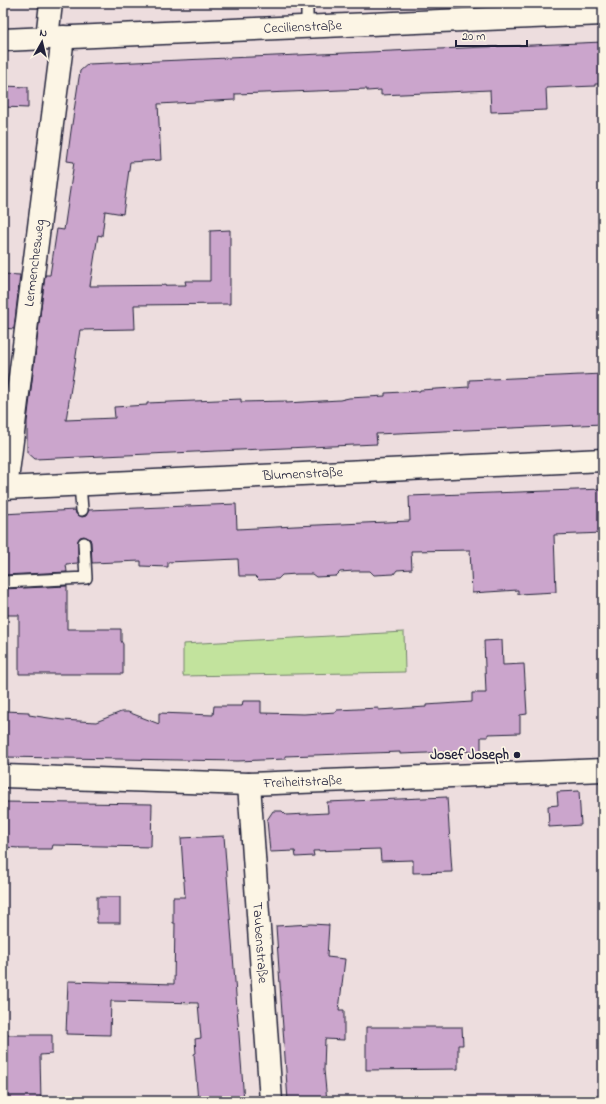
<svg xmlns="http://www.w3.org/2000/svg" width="606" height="1104" viewBox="0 0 606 1104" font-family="'Indie Flower',sans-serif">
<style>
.built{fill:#e3ccd9}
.green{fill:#c2e39d;stroke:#72826c}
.building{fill:#cba5cc;stroke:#22223b}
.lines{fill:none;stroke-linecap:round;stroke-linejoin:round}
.lane-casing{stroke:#22223b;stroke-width:14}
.street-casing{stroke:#22223b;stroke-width:25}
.lane{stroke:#fcf5e5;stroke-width:11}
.street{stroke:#fcf5e5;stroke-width:22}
.poi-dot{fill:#22223b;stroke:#fcf5e5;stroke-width:1.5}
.labels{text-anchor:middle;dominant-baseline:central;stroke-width:3.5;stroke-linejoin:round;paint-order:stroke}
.street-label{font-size:14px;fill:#22223b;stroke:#fcf5e5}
.poi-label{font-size:14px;font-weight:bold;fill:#22223b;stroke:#fcf5e5;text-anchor:end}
</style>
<rect width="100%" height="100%" fill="#edddde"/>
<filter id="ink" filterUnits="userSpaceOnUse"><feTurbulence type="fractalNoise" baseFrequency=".025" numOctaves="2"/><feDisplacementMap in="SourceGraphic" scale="8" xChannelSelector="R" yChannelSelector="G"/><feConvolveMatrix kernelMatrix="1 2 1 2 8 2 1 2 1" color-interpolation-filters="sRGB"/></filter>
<g filter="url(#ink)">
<polygon class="built" points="603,1095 603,1101 452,1101 452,1097"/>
<polygon class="green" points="404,632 405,672 183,676 183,644"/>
<g class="building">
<polygon points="603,42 603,84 595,84 595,86 546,88 547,110 491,112 490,90 381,95 381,90 367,91 367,89 264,93 235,94 235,100 158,104 161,160 130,162 123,214 105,211 102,236 98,235 90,286 186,285 185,281 210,281 210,231 230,230 230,304 134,305 135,329 80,330 66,420 115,418 114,407 147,405 147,403 241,399 241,402 286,401 286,403 340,400 349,398 385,396 385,393 420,391 420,390 469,387 469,380 603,374 603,424 376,434 377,444 35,459 27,452 27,422 45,275 50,275 57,229 64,230 74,162 67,161 71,131 80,71 88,64"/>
<polygon points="3,86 28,87 28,108 3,107"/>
<polygon points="3,274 20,275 14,329 3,328"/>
<polygon points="603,489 603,533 554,535 556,592 518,594 518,590 472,593 470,550 411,551 412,569 397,570 394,574 374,575 370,571 354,571 340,572 336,576 316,577 312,574 297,574 282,575 278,579 259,580 255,576 239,576 238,559 168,562 168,567 141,566 141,561 92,563 91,542 90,539 84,536 80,537 78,540 78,563 66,564 67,572 3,575 3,514 75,510 76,514 82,517 86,516 89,510 236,504 237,529 295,526 410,521 409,496"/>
<polygon points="67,586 67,629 121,629 121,641 123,644 123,674 19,674 19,615 3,615 3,589"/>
<polygon points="502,640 503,665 524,664 527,714 520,715 520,733 488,734 488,737 481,737 481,751 400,754 400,752 285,756 285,759 238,761 3,757 3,711 29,712 29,715 62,720 96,722 121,712 128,712 159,724 159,713 213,715 214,706 242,706 243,701 261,701 261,713 304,714 336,712 337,710 379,708 378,710 426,707 426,705 472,702 472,693 486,693 484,641"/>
<polygon points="579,791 581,825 549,827 548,806 558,805 557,792"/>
<polygon points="447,797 452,872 413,873 413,860 381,861 380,849 313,851 314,856 296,857 295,851 270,852 267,820 273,811 282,811 286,815 328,813 327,802"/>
<polygon points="3,802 152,804 151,847 53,845 52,849 19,849 19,848 3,847"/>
<polygon points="224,836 244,1101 198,1101 194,1054 196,1053 195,1039 201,1038 198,1003 111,1001 110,1035 66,1034 68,981 174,984 175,923 173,923 173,897 185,897 181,838"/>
<rect x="97" y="897" width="23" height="26"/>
<polygon points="311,924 329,925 327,957 345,959 339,1010 344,1010 344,1040 325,1039 324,1070 327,1101 288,1101 276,926"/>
<polygon points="366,1027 462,1027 463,1045 458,1045 458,1069 366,1070"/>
<polygon points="3,1035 52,1035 52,1054 40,1055 41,1101 3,1101"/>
</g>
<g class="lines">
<g class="lane-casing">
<g id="lane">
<polyline points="307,3 307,27"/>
<polyline points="80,484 82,510"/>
<polyline points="3,582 86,578 84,543"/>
</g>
</g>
<g class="street-casing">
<g id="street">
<polyline points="47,38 51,3"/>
<path id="s1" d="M3 40 603 14"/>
<path id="s2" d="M3 488 603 460"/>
<path id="s3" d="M6 488 63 37"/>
<path id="s4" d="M3 776 249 784 603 770"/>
<path id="s5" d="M249 784 271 1101"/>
</g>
</g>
<use href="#lane" class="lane"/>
<use href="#street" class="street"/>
</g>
</g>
<circle class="poi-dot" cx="517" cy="755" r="4"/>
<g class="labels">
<g class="street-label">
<text stroke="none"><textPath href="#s1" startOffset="300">Cecilienstraße</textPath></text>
<text stroke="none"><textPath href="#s3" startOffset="227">Lermenchesweg</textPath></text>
<text stroke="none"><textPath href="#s2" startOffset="300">Blumenstraße</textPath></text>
<text stroke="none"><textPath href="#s4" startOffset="300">Freiheitstraße</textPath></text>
<text stroke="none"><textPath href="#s5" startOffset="159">Taubenstraße</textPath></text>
</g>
<g class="poi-label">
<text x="509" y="755">Josef Joseph</text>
</g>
</g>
<rect width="606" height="1104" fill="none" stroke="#fcf5e5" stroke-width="16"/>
<rect x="8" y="8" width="590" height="1088" fill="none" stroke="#22223b" stroke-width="1.5" filter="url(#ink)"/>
<g transform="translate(42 42) rotate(8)" stroke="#fcf5e5" stroke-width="3" paint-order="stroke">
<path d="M0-3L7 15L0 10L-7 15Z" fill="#22223b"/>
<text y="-6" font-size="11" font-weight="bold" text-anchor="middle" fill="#22223b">N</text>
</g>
<path d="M456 40v6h71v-6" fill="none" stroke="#22223b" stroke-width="2"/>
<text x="462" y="40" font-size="12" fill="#22223b" stroke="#fcf5e5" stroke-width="3" paint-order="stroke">20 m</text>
</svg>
